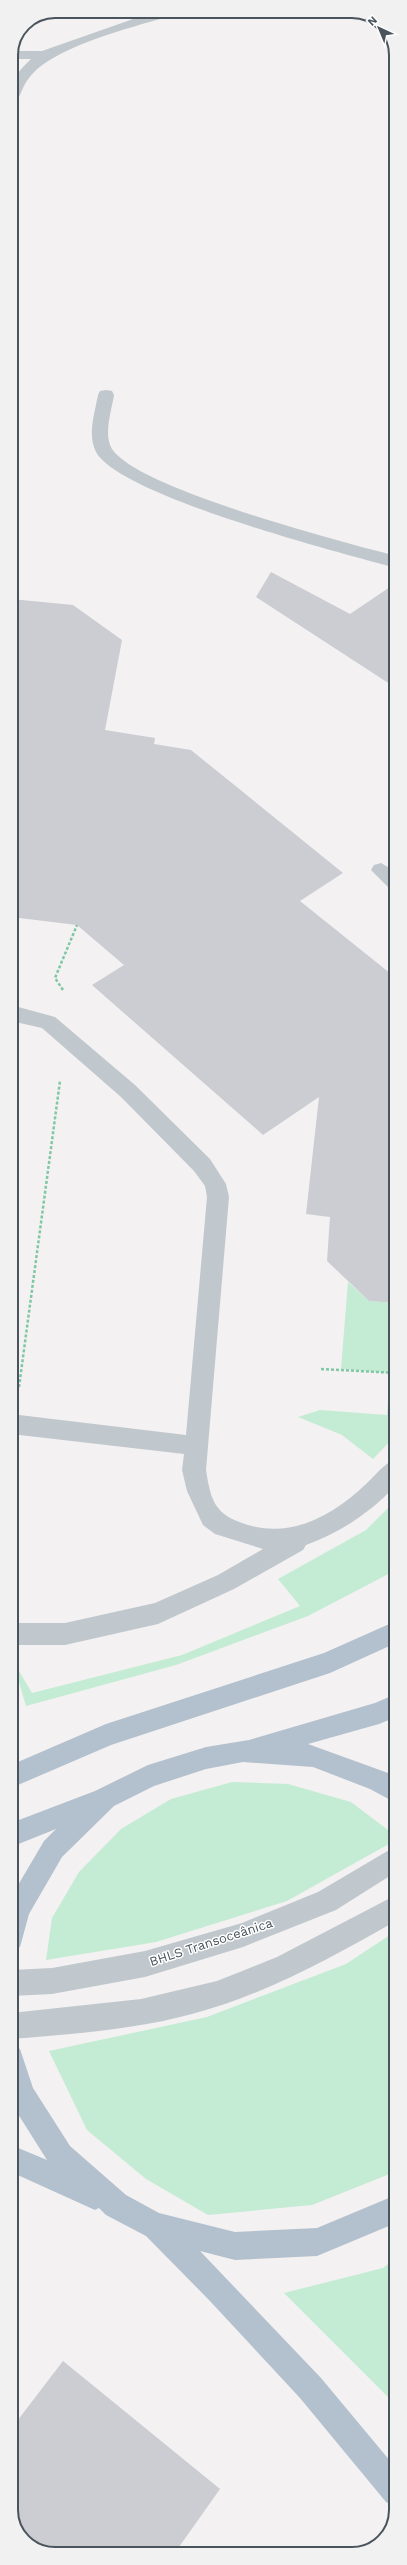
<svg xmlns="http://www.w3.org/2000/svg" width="407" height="2565" viewBox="0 0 407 2565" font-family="'Work Sans',sans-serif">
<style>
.green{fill:#c4ecd4}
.building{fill:#cbcdd3}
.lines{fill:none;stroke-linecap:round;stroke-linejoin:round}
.path{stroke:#7fc7a5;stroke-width:2.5;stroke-dasharray:3 2;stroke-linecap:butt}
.minor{fill:#c0c8ce;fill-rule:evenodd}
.major{fill:#b3c0cd;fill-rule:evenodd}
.labels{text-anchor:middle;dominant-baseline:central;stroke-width:3;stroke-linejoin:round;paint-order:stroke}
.street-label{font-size:13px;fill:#4a545d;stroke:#fff}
.rim{fill:none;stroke:#4a545d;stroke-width:2}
</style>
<rect width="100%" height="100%" fill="#f3f1f1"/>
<g class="green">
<polygon points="348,1282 369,1301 396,1303 396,1435 373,1459 342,1435 298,1417 320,1410 387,1415 390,1373 341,1369"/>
<polygon points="396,1500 396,1570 308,1616 176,1665 26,1706 13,1661 32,1693 182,1655 300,1606 278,1579 366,1530"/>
<polygon points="232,1782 288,1784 351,1802 396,1836 396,1840 287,1901 156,1942 46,1960 52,1918 79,1872 121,1829 171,1799"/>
<polygon points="396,1931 396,2169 392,2173 312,2205 208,2215 146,2179 87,2130 49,2051 207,2017 346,1964"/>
<polygon points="396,2258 396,2405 284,2293 383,2268"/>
</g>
<g class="building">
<polygon points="271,572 350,614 396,583 396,688 256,597"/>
<polygon points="11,599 73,605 122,640 105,730 155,738 154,744 191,750 343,873 300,901 396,978 396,1303 369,1301 327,1261 330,1217 306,1214 319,1097 263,1135 92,985 124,965 77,925 11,917"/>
<polygon points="63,2361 220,2489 174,2554 50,2554 24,2541 11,2515 11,2429"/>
</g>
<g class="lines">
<g class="path">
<polyline points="63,990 55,978 77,925"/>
<polyline points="321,1369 396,1373"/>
<polyline points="19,1387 60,1081"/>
</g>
<g class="minor">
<path d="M156 11H178L176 14C136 27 54 45 29 78 23 85 21 95 16 102L11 103C11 79 14 76 31 59H11L13 51H42Z"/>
<path d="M106 390 112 391 114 395C112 409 103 435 112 449 138 489 343 542 396 556V568C341 553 120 496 96 452 87 435 95 412 98 395L100 391Z"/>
<polygon points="381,863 396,872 396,890 389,888 371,870 374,865"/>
<path d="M11 1005 55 1017 135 1085 210 1159 226 1184 229 1197 206 1470C211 1502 215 1515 248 1525 294 1538 333 1515 366 1484 376 1475 383 1464 396 1459V1485C370 1513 341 1532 306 1545L303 1550 234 1589 158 1624 65 1645H11V1623H65L155 1603 218 1575 263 1549 215 1534 203 1525 187 1491 182 1470 184 1454 11 1434V1414L186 1435 207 1197 205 1186 194 1171 121 1097 42 1028 11 1021Z"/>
<polygon points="396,1846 396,1872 336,1910 243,1947 145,1977 52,1994 11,1996 11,1970 52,1968 145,1951 242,1923 318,1892"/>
<path d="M396 1895V1921C331 1958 264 1995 192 2014 133 2030 72 2034 11 2039V2013L141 1999 217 1981 277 1957Z"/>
</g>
<g class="major">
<polygon points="396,1621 396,1643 330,1673 111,1745 11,1788 11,1765 106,1724 324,1653"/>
<polygon points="396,1694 396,1717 379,1724 308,1744 388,1773 396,1778 396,1803 370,1789 313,1767 243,1762 206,1769 154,1786 114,1806 62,1857 29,1914 20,1947 11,1950 11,1897 44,1841 56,1829 11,1847 11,1823 95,1791 148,1765 206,1747 249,1740 375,1703"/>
<polygon points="11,2045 20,2049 33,2088 70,2146 126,2195 159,2213 235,2232 317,2228 396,2195 396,2223 317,2256 235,2260 200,2251 321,2378 396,2468 396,2507 386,2502 300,2398 209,2300 146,2236 106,2215 99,2208 95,2210 11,2172 11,2145 47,2160 11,2103"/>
</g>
</g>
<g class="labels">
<g class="street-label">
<text transform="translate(211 1942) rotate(-18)">BHLS Transoceânica</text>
</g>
</g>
<path d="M0 0H407V2565H0ZM55 18H352A37 37 0 0 1 389 55V2510A37 37 0 0 1 352 2547H55A37 37 0 0 1 18 2510V55A37 37 0 0 1 55 18Z" fill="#f1f1f2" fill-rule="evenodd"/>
<path class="rim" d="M55 18H352A37 37 0 0 1 389 55V2510A37 37 0 0 1 352 2547H55A37 37 0 0 1 18 2510V55A37 37 0 0 1 55 18Z"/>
<g transform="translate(379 28) rotate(316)" stroke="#ffffff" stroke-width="3" paint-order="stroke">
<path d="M0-3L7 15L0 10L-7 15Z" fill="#4a545d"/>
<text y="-6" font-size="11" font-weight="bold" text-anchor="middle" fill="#4a545d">N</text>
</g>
</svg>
